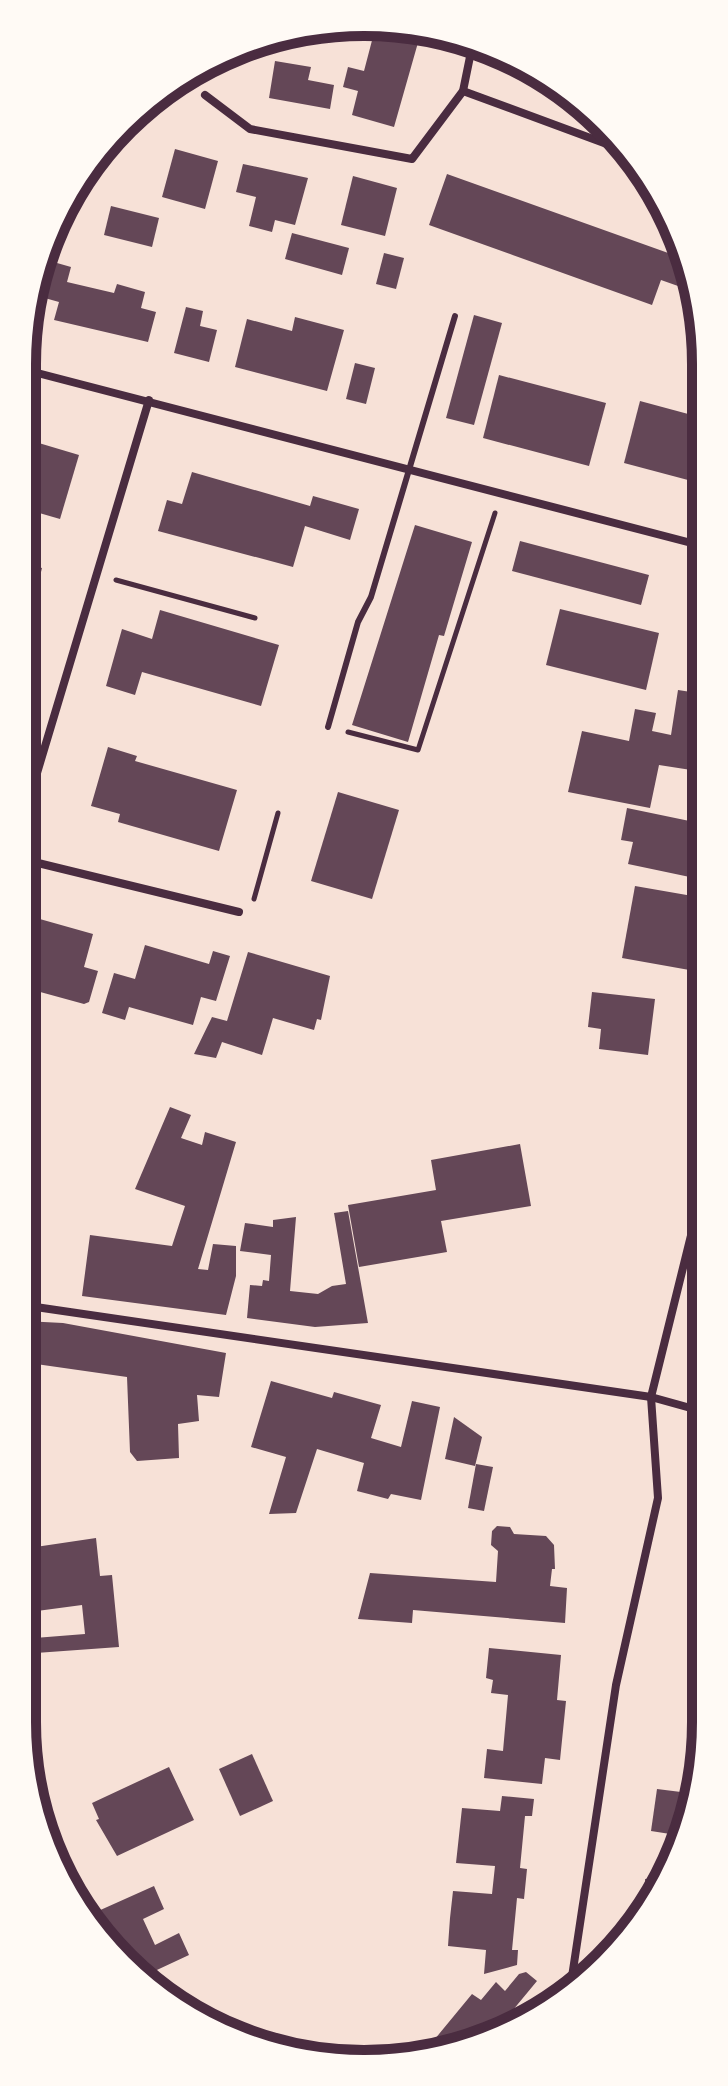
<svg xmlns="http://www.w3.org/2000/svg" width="728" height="2086" viewBox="0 0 728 2086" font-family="'Titillium Web',sans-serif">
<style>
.building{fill:#644757}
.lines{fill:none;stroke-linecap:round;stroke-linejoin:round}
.path{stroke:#4a2c40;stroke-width:5}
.service{stroke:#4a2c40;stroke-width:6}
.minor{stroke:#4a2c40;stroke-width:8}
.rim{fill:none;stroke:#4a2c40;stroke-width:10}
</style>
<rect width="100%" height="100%" fill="#f7e1d7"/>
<g class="building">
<polygon points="375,29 421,32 394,127 352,115 358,91 343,87 348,67 364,71"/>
<polygon points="275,61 311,67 308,80 334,85 330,109 269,98"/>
<polygon points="149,107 143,128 130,124 126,140 115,137"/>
<polygon points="175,149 218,161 205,209 162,197"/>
<polygon points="243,164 308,178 295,225 275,220 272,232 249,226 256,197 236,192"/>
<polygon points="447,174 671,254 678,235 695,292 661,280 652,305 429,225"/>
<polygon points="353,176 397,188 385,236 341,225"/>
<polygon points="111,206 159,218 152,247 104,235"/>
<polygon points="292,233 349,248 342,275 285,259"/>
<polygon points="384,253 404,258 396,289 376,284"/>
<polygon points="43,259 71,267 67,282 114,293 117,284 145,292 141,308 156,312 148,342 54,320 59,302 34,295"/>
<polygon points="186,307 203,311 200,326 217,330 209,362 174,353"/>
<polygon points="474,315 502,323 474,425 446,418"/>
<polygon points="295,317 344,330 327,391 235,367 247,319 292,331"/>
<polygon points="355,363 375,368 366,404 346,399"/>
<polygon points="499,375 606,403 589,466 483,438"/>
<polygon points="640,401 703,418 703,484 624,463"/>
<polygon points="22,438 79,455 60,519 22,508"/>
<polygon points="192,472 310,506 313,496 359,509 350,540 305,526 293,567 158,531 167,500 182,504"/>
<polygon points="415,525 472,542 444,636 439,635 408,742 352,725"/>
<polygon points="520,541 649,575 641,605 512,571"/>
<polygon points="22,563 42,568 23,645 22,645"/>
<polygon points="560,609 659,633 646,690 546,665"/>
<polygon points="160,610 279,645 261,706 142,672 135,695 106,686 122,629 152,639"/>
<polygon points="678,690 704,694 704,772 659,765 650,808 568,792 582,731 629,741 635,709 656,713 652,731 671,735"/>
<polygon points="108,747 137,756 135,761 237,790 219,851 118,822 120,814 91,806"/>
<polygon points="338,792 399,810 372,899 311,881"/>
<polygon points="627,808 704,824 704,880 628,864 633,842 621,840"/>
<polygon points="635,886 704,898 695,971 622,958"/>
<polygon points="22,914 93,934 84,967 98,971 89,1002 84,1004 22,987"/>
<polygon points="145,945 209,964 213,951 230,956 216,1001 201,997 193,1025 129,1007 125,1020 102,1013 114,973 135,979"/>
<polygon points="248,952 330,976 321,1020 317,1019 314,1030 273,1018 262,1055 222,1042 216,1058 194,1054 212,1017 227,1021"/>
<polygon points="592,992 655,999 648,1055 599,1049 601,1029 588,1027"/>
<polygon points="170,1107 191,1115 181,1138 202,1145 205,1132 236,1142 198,1269 208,1270 213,1244 236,1246 236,1276 226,1315 82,1296 90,1235 172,1246 185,1206 135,1189"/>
<polygon points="520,1144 531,1206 441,1221 447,1252 359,1267 348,1205 436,1190 431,1160"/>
<polygon points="348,1211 368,1323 315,1327 247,1318 250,1285 262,1286 263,1280 269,1281 271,1255 240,1251 245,1223 273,1227 273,1220 296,1217 290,1291 318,1294 332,1286 346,1284 334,1213"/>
<polygon points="24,1321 63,1323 226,1353 219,1397 197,1395 199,1421 178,1424 179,1458 137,1461 130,1452 127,1377 22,1362"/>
<polygon points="271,1381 332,1398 334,1392 381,1405 371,1438 401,1447 412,1401 440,1407 421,1500 391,1494 388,1499 357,1491 364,1463 317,1449 296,1513 269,1514 286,1457 251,1447"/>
<polygon points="454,1417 482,1437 475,1466 445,1459"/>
<polygon points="476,1464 493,1467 484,1511 468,1508"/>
<polygon points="497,1526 510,1527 514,1534 546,1536 554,1545 555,1569 552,1569 550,1586 567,1588 565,1623 413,1610 412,1623 358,1619 370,1573 496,1582 498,1551 491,1545 492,1531"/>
<polygon points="96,1538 100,1576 112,1575 119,1647 22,1654 22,1639 85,1634 82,1605 22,1613 22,1549"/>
<polygon points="489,1648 561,1655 557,1700 566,1701 560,1760 545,1758 542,1784 484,1778 487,1749 503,1751 508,1695 491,1693 493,1680 486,1678"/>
<polygon points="706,1707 706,1722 701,1747 699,1708"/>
<polygon points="252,1754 273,1801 240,1816 219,1769"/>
<polygon points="169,1767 194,1820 117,1856 96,1820 99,1819 92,1803"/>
<polygon points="657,1789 697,1794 694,1810 683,1836 651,1831"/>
<polygon points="502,1796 534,1799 532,1816 525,1816 520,1868 527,1869 524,1899 517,1898 512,1950 518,1950 517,1965 484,1974 486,1950 448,1946 450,1918 453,1891 492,1894 495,1866 456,1863 462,1808 500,1811"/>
<polygon points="664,1877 648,1912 647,1913 645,1879"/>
<polygon points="154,1886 164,1909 143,1919 155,1945 179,1933 189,1955 144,1976 107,1948 87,1916"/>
<polygon points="526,1972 537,1981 493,2034 452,2052 429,2054 425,2051 472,1994 481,2000 496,1982 505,1991 519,1974"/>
</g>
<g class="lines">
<g class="path">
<polyline points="116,580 255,618"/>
<polyline points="348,732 418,750 495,513"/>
<polyline points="254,899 278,813"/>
</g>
<polyline class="service" points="328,727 358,622 371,597 455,316"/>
<g class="minor">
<polyline points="463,91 631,153"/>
<polyline points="205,95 250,129 412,159 463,91 473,42"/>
<polyline points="22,369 703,546"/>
<polyline points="22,823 149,400"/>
<polyline points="22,851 38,863 239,912"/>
<polyline points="22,1305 651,1397 705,1412"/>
<polyline points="570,1990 616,1685 658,1498 651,1397 705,1179"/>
<polyline points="522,2021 533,2008 544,2011"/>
</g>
</g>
<path d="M0 0H728V2086H0ZM364 36H364A328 328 0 0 1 692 364V1722A328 328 0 0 1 364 2050H364A328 328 0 0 1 36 1722V364A328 328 0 0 1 364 36Z" fill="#fffaf5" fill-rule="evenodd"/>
<path class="rim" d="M364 36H364A328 328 0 0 1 692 364V1722A328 328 0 0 1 364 2050H364A328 328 0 0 1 36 1722V364A328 328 0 0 1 364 36Z"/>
</svg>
